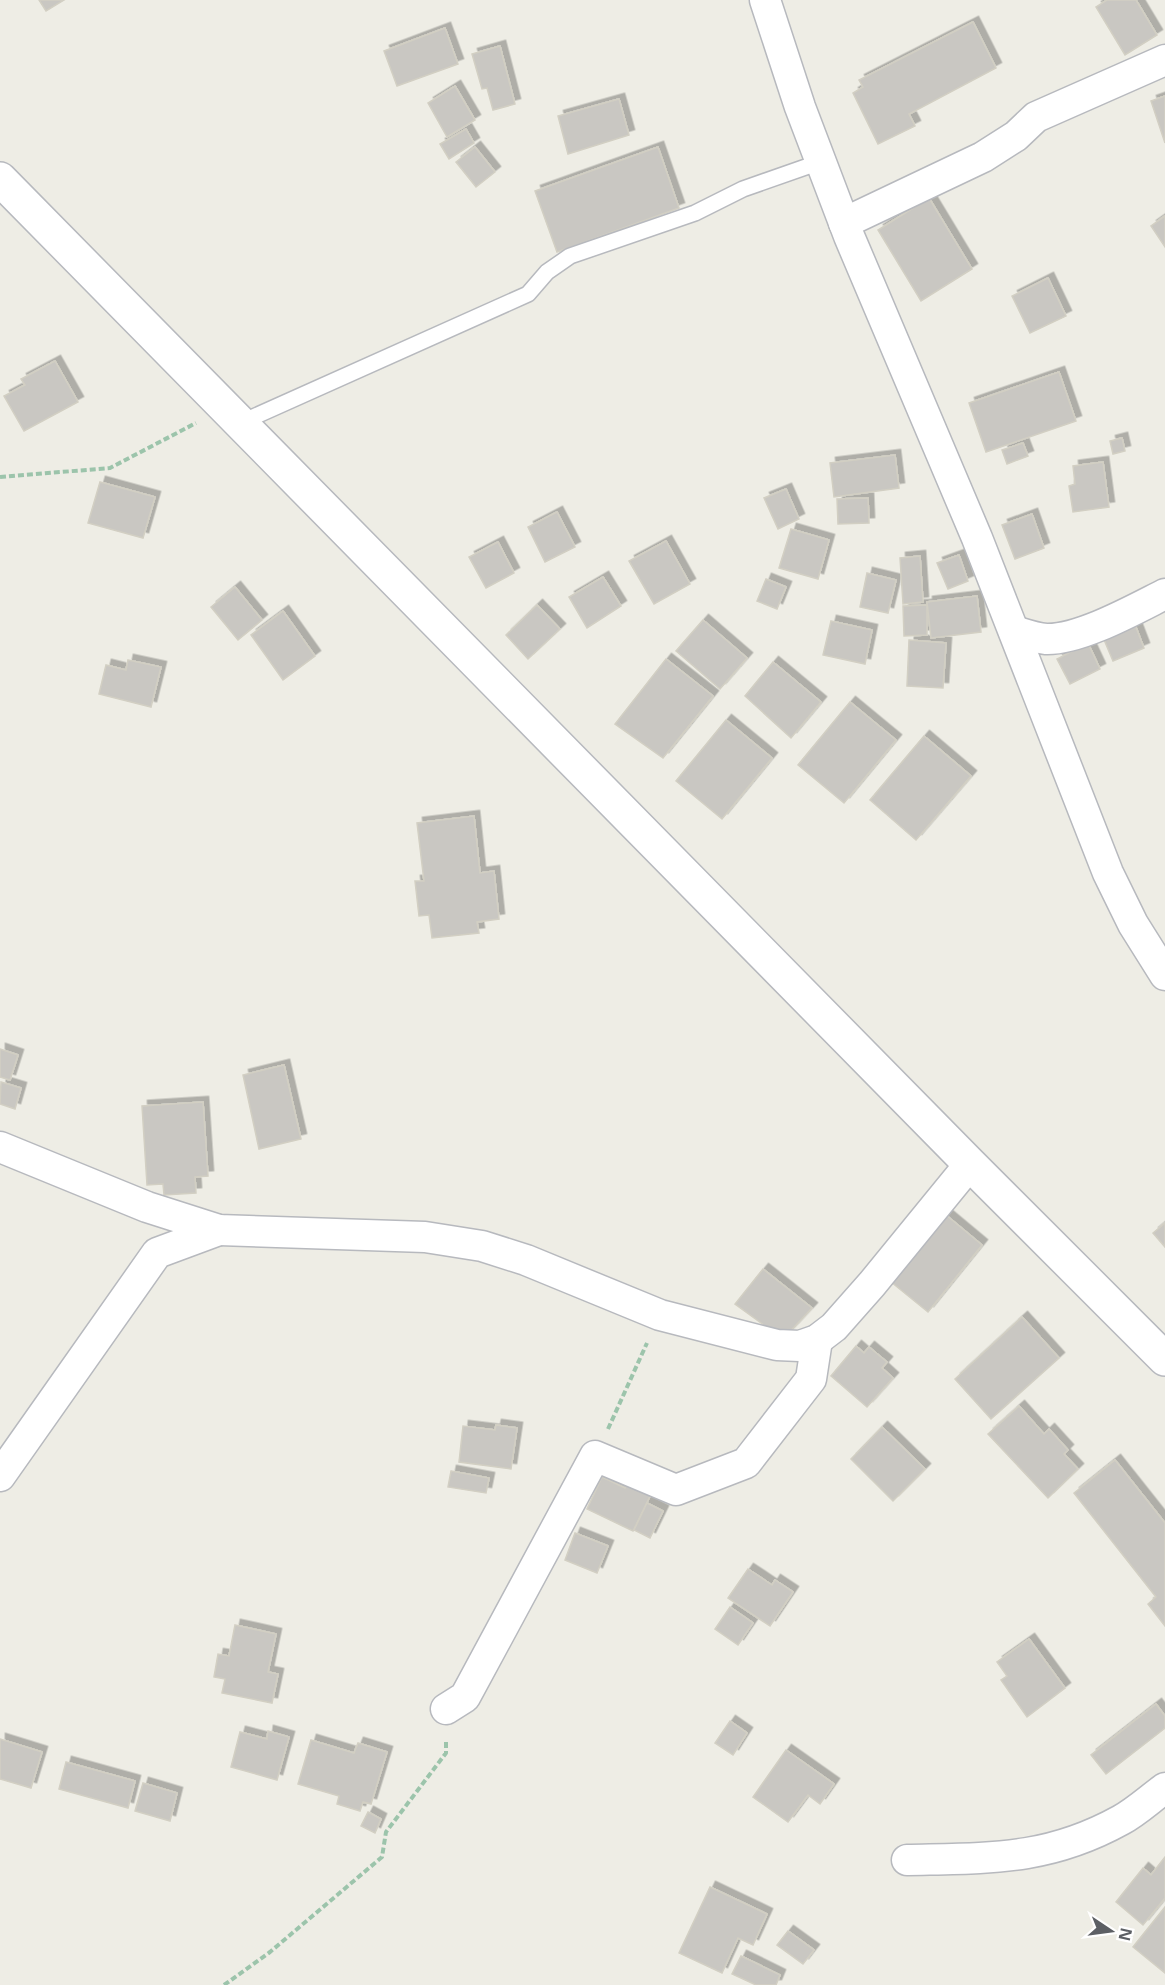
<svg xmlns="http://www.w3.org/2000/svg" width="1165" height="1985" viewBox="0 0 1165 1985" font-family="'Open Sans',sans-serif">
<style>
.building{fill:#c9c7c2;stroke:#d2cfc3;stroke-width:1.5;filter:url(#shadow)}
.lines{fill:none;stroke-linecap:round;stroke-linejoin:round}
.service-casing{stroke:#b7b9be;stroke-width:18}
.minor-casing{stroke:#b7b9be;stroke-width:33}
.tertiary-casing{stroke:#b7b9be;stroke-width:36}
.path{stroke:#9cc4ab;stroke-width:4;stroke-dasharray:6 3;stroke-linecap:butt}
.service{stroke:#fff;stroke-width:15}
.minor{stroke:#fff;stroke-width:30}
.tertiary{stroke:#fff;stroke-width:33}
</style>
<defs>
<filter id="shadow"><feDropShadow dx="5.5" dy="-5.5" stdDeviation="0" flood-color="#0004"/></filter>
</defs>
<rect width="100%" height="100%" fill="#eeede5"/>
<g class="building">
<polygon points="39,0 64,0 46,11"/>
<polygon points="1107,0 1136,0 1157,35 1125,55 1096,7"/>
<polygon points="973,22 996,68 909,114 915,126 878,144 853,93 863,87 859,80"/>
<polygon points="445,28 458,64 397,86 384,51"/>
<polygon points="500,46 515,104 493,110 487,88 482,89 472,54"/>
<polygon points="455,86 475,120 447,137 428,103"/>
<polygon points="1165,96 1165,143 1151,101"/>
<polygon points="619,99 629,135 568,154 558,116"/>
<polygon points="466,129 474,143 449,159 440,144"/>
<polygon points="475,147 495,172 476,187 456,162"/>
<polygon points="658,147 679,208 557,252 535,191"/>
<polygon points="929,198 972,269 921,301 878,230"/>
<polygon points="1165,216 1165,247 1151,226"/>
<polygon points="1048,278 1066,316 1030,333 1012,296"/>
<polygon points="55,361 78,402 24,431 4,396 25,385 21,379"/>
<polygon points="1059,372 1076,421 986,452 969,403"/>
<polygon points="1122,438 1125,451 1113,454 1110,441"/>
<polygon points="1023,443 1028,456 1007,464 1002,450"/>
<polygon points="895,455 899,488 834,497 830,463"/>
<polygon points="1103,462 1109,507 1073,512 1069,486 1075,484 1073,466"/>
<polygon points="100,482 155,497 143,538 88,523"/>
<polygon points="786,489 799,519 778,529 764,498"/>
<polygon points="868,498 869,523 838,524 837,499"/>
<polygon points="557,512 575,547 545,562 528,527"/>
<polygon points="1032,514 1044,548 1015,559 1002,525"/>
<polygon points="791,529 829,540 818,579 779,568"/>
<polygon points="666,541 690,584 654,604 629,561"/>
<polygon points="498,542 514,573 486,588 469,557"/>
<polygon points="959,555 968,581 948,589 937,563"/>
<polygon points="920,556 923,602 903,604 900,558"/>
<polygon points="867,573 896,580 888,613 860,607"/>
<polygon points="603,577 621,606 587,628 569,597"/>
<polygon points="766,579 786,587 777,609 757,601"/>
<polygon points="235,587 262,620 238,640 211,607"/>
<polygon points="977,596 981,632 931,638 927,602"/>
<polygon points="537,605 560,629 528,659 506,635"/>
<polygon points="927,605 927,635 904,636 903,606"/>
<polygon points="283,611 315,656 283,680 251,635"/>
<polygon points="703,620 747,658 720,689 676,651"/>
<polygon points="831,621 872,630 865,664 823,655"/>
<polygon points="1134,622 1144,648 1113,661 1102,635"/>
<polygon points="909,640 946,643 943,688 907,686"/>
<polygon points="1088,643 1100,669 1070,684 1057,659"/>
<polygon points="666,659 713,696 663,758 615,724"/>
<polygon points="128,660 161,667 151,707 99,694 106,665 126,670"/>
<polygon points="773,662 821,702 791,738 745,696"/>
<polygon points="850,702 896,740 844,803 798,765"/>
<polygon points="726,720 772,758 722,819 676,781"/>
<polygon points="924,736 971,776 916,840 870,800"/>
<polygon points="474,816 480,873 494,871 499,919 477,922 479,933 432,938 429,915 419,916 415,881 424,881 417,823"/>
<polygon points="0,1049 18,1055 10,1080 0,1077"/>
<polygon points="284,1065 301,1139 259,1149 243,1075"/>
<polygon points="1,1082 21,1088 15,1109 0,1104"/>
<polygon points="203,1102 208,1176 195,1177 196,1193 164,1195 163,1184 147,1185 142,1106"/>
<polygon points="946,1215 982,1245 928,1312 891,1282"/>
<polygon points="1165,1223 1165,1247 1153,1233"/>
<polygon points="763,1269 812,1308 783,1339 735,1304"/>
<polygon points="1022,1317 1059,1358 991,1419 955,1379"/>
<polygon points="856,1346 864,1353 869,1347 887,1362 882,1368 893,1378 867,1407 831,1376"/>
<polygon points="1019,1406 1044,1434 1049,1429 1068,1450 1064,1454 1078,1469 1048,1498 988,1434"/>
<polygon points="496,1425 517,1428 511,1469 459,1462 463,1426 495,1430"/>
<polygon points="882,1427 925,1469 893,1501 851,1459"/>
<polygon points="1115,1460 1165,1523 1165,1626 1148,1604 1156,1597 1074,1493"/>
<polygon points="451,1471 489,1478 486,1493 448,1487"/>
<polygon points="602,1477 625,1488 628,1482 651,1494 633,1531 587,1509"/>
<polygon points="647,1503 663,1511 650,1538 634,1530"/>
<polygon points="575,1533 608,1546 597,1573 565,1560"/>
<polygon points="748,1569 772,1585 775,1580 793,1592 770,1626 728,1598"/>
<polygon points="730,1607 753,1623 738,1645 715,1629"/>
<polygon points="235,1625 276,1634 268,1672 278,1674 272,1703 222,1693 225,1679 214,1677 218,1654 229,1656"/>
<polygon points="1029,1639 1065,1688 1027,1717 1001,1680 1007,1676 997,1662"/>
<polygon points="1156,1704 1165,1716 1165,1728 1106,1774 1091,1755"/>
<polygon points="730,1721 747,1733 733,1755 715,1743"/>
<polygon points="268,1731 289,1737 277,1780 231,1767 240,1732 267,1739"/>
<polygon points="0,1739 42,1752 31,1788 0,1779"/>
<polygon points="311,1740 354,1753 358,1743 387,1752 371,1804 363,1802 360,1811 337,1804 339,1796 298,1784"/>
<polygon points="786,1750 834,1784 820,1804 808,1795 788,1822 753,1797"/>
<polygon points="66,1762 135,1781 128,1808 59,1789"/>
<polygon points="143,1783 177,1793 170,1821 135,1811"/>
<polygon points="368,1812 381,1819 375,1833 361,1826"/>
<polygon points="1165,1857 1165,1898 1143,1925 1116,1902 1143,1868 1151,1875"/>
<polygon points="710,1887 767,1914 753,1945 738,1938 722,1973 679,1953"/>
<polygon points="1165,1907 1165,1973 1133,1947"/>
<polygon points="788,1931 814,1950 803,1964 777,1945"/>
<polygon points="741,1956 780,1975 776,1985 756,1985 732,1974"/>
</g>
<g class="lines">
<g class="service-casing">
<polyline id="service" points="240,423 528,294 547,272 570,256 695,213 743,189 820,162"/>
</g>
<g class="minor-casing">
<g id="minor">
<polyline points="765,0 800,107 849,236 977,538 1108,873 1133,924 1165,975"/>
<polyline points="844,223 983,157 1016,136 1036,117 1165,60"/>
<path d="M1014 631C1024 634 1035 638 1046 639 1080 640 1135 609 1165 594"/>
<polyline points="0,1147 147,1207 219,1230 425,1237 482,1246 526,1260 660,1315 777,1345 800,1346 817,1340 834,1327 872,1284 970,1164"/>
<polyline points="0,1476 157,1253 219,1230"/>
<polyline points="446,1709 465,1697 595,1456 676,1490 746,1463 811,1379 817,1340"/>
<path d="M907 1860C988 1858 1047 1861 1121 1820 1136 1812 1151 1798 1165 1788"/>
</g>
</g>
<g class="tertiary-casing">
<polyline id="tertiary" points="0,179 970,1164 1165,1359"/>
</g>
<g class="path">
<polyline points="0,477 110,468 196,423"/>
<polyline points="608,1429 647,1343"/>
<polyline points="224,1985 270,1952 382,1857 386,1832 446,1753 446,1740"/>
</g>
<use href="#service" class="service"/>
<use href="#minor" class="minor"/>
<use href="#tertiary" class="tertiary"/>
</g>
<g transform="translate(1111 1931) rotate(103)" stroke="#ffffff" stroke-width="4.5" paint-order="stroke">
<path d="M0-4.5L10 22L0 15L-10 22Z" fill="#5c5f64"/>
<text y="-9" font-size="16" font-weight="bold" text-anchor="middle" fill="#5c5f64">N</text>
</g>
</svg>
